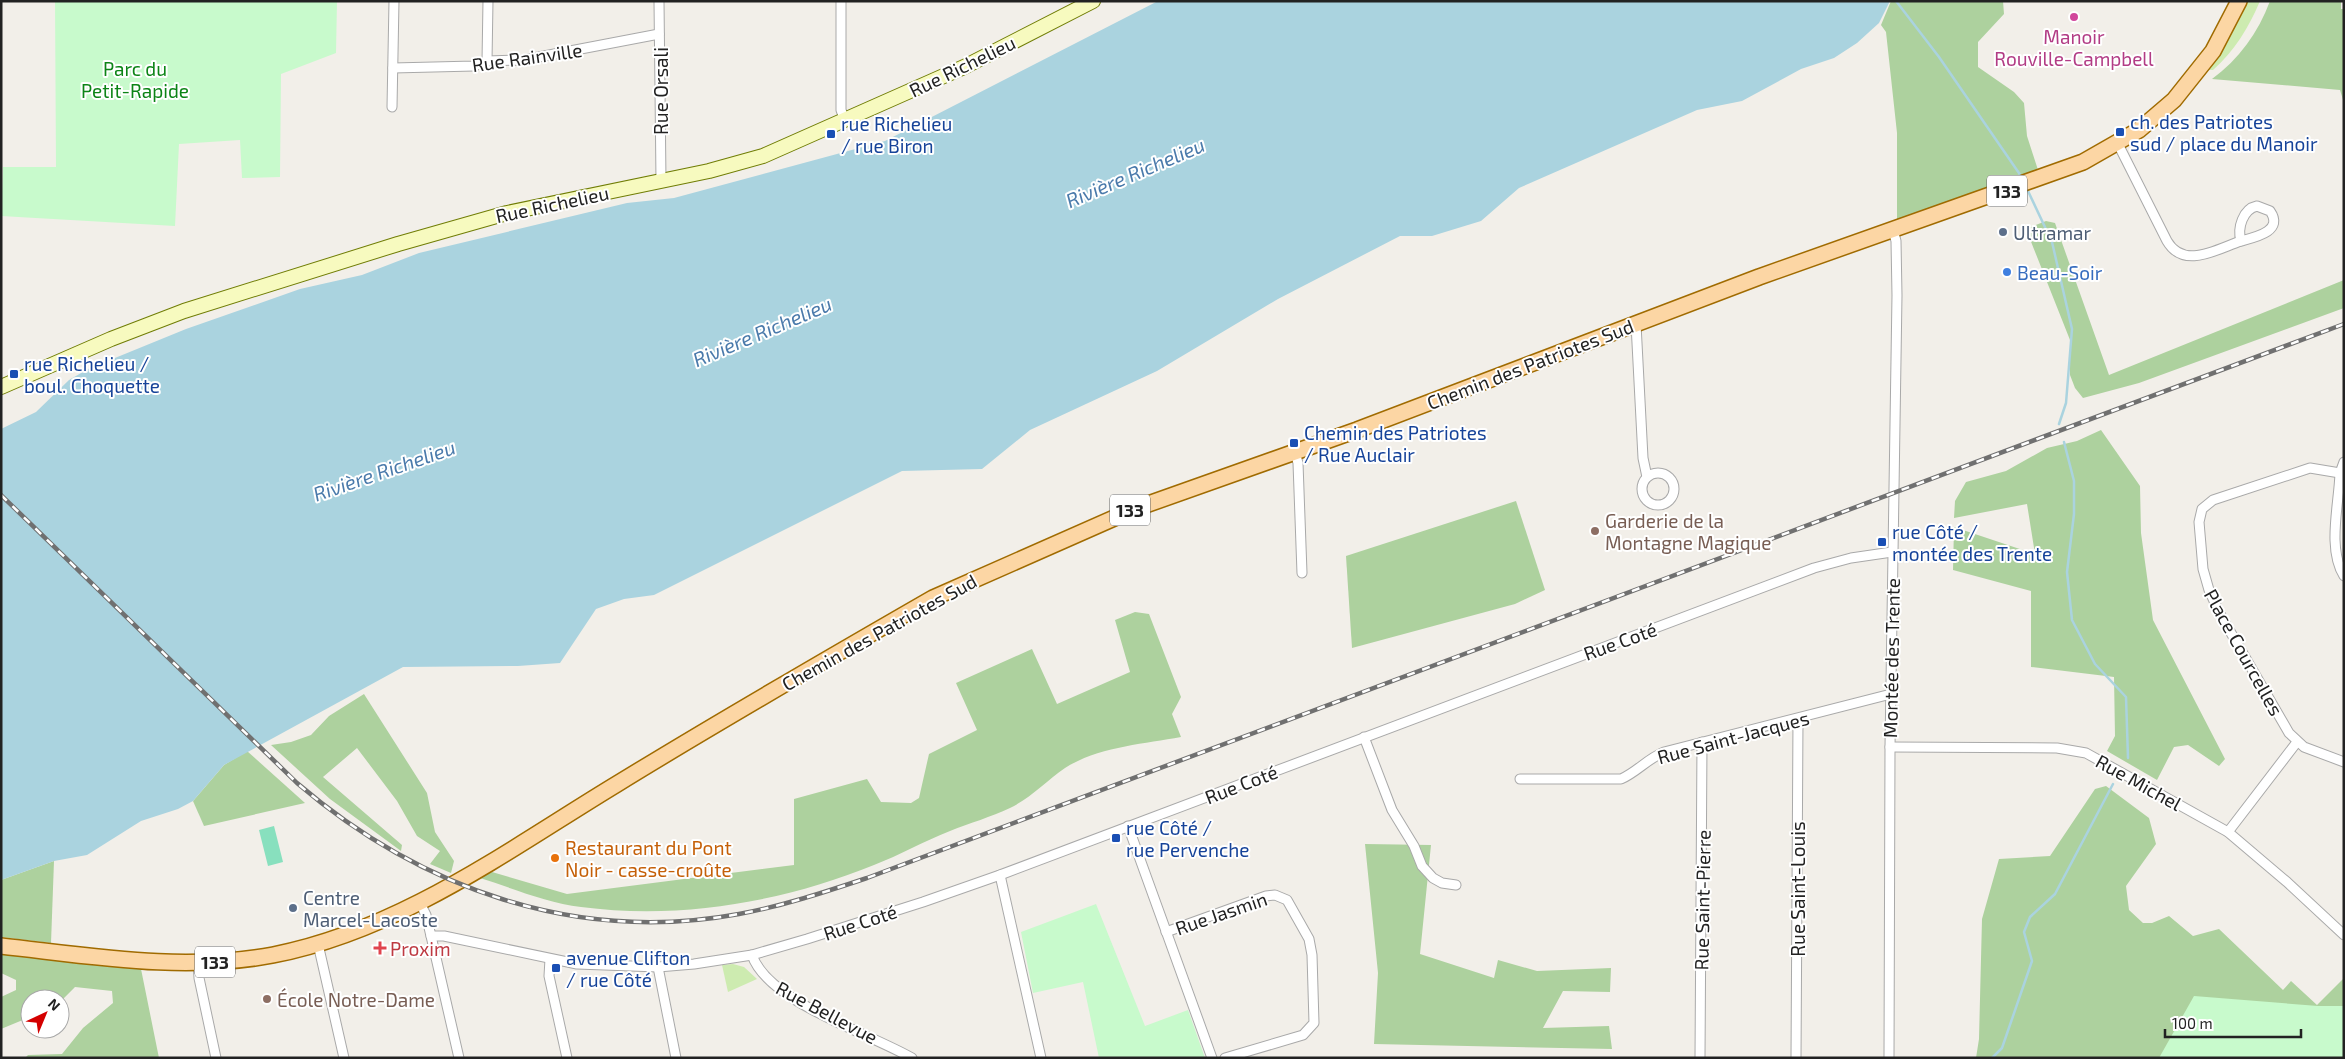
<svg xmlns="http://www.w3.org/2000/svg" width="2345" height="1059" viewBox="0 0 2345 1059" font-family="'Exo 2',sans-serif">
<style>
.grass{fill:#cdebb0}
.forest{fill:#add19e}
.park{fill:#c8facc}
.pitch{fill:#88e0be}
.water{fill:#aad3df}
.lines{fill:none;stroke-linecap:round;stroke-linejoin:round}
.stream{stroke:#aad3df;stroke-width:2.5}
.street-casing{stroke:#a9a9a9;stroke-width:11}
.secondary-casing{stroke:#707d05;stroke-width:16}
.primary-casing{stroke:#a06b00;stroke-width:18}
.street{stroke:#fff;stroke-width:9}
.secondary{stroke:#f7fabf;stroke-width:14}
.primary{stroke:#fcd6a4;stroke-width:15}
.rail-casing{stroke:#707070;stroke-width:4.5}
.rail{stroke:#fff;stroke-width:2.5;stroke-dasharray:8;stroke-linecap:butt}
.hotel-dot{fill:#d1479c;stroke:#fff;stroke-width:2}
.transit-dot{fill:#1a4fb4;stroke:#fff;stroke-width:2}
.service-dot{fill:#5c6f8a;stroke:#fff;stroke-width:2}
.shop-dot{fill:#3f7fe0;stroke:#fff;stroke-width:2}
.education-dot{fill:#8d6e63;stroke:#fff;stroke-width:2}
.food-dot{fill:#e8710a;stroke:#fff;stroke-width:2}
.health-dot{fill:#e0444e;stroke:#fff;stroke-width:2}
.labels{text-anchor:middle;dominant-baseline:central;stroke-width:4;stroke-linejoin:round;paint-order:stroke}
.shield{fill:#fff;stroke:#646464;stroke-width:1}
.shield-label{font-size:18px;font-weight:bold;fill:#222}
.hotel-label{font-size:19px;fill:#b23c85;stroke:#fff}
.street-label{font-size:19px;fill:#222;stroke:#fff}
.park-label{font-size:19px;fill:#0c8416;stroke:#fff}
.transit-label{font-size:19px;fill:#164399;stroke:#fff;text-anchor:start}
.service-label{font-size:19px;fill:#4e5e75;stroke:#fff;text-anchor:start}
.shop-label{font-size:19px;fill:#366cbe;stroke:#fff;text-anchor:start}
.education-label{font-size:19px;fill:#785e54;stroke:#fff;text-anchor:start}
.food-label{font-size:19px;fill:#c56008;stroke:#fff;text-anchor:start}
.health-label{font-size:19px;fill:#be3a42;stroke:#fff;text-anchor:start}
.water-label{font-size:20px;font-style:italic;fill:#4a7aab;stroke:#fff}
</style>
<rect width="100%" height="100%" fill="#f2efe9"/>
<g class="grass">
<path d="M2247 1H2260C2248 29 2235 50 2213 70H2209L2228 40Z"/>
<polygon points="733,964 744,967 757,979 728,992 722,965"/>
</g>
<g class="forest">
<polygon points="1891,1 2003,1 2004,14 1978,42 1978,67 2014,92 2024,103 2027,136 2038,170 1897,220 1897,133 1886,32 1881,25"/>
<path d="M2270 1H2341V9H2344V103L2340 90 2212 79C2239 59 2258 33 2270 1Z"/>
<polygon points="2046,221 2055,223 2109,375 2344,280 2344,308 2139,383 2083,398 2075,388 2070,375 2070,340 2026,229"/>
<polygon points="2101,430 2140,486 2141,533 2153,620 2225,759 2219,766 2188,745 2174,747 2157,780 2107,751 2115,736 2114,677 2031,667 2031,591 1953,570 1954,527 2035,554 2027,504 1954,518 1955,501 1966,482 2006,471 2047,448 2077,441"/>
<polygon points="1516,501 1545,590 1515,604 1352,648 1346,556"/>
<path d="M1135 612 1149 614 1181 697 1172 714 1181 737C1143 744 1098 747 1065 768 1046 781 1031 798 1010 808 991 817 970 823 950 831 924 841 900 855 874 865 783 902 680 920 581 907 547 903 512 888 480 878L492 872 567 894 794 865V799L867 779 881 802 911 803 919 798 929 754 977 730 956 683 1032 649 1057 704 1130 672 1115 620Z"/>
<polygon points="364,694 427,793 435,832 454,861 451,873 430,864 440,851 417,836 397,801 357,748 323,777 402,845 401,851 330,799 271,745 291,742 311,735 329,716"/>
<polygon points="247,751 305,803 204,826 193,801 224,765"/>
<polygon points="2106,786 2149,818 2156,844 2126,886 2129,910 2143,923 2152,923 2169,916 2193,936 2219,929 2283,990 2291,981 2317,1005 2344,978 2344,1033 2163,1058 1976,1058 1979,1039 1982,919 1999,859 2050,856 2095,789"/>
<polygon points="1365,844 1431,845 1420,954 1494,978 1498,960 1537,971 1611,968 1610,992 1563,991 1543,1028 1609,1026 1612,1049 1374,1044 1378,973"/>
<polygon points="54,861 51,943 1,937 1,880"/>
<polygon points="8,954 141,969 159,1058 25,1058 28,1055 62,1054 83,1028 113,1003 112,991 75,987 60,1002 60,999 30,999 30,1017 1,1029 1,997 16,990 16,980 1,973 1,955"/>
</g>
<g class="park">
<polygon points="55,1 337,1 336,53 281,74 280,177 242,178 240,140 179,144 175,226 1,216 3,167 56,167"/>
<polygon points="1096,904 1145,1026 1188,1010 1205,1058 1099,1058 1083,982 1033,993 1021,932"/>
<polygon points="2194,996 2318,1006 2344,1006 2344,1058 2159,1058"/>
</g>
<polygon class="pitch" points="274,826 283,862 268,866 259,830"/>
<polygon class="water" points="1158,1 1890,1 1879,23 1857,43 1834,58 1801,69 1742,101 1697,110 1519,188 1481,221 1432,236 1400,236 1278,299 1157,371 1030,430 982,469 902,471 654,595 624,599 596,609 560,663 518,666 403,667 224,765 193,801 178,809 141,821 87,855 54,861 1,880 1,429 36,412 69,380 88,369 186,329 300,289 362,275 419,253 627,203 674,198 885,141"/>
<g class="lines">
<g class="stream">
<polyline points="1896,1 1939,57 2021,176"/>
<polyline points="2028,191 2052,242 2072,329 2066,403 2059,424"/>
<polyline points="2064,442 2074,481 2074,514 2067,572 2072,620 2095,664 2126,697 2128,758"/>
<polyline points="1992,1058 2002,1048 2032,961 2024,932 2030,917 2055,894 2113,784"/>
</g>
<g class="street-casing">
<g id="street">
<polyline points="659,1 661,181"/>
<polyline points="841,1 841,110 845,121"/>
<polyline points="487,61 488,1"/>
<polyline points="393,68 474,66 487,61 523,60 659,34"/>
<polyline points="392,107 394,1"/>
<path d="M2118 144 2167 241C2184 270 2217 249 2241 241"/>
<path d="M2257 206 2270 211C2284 231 2256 237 2241 241 2237 228 2243 209 2257 206Z"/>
<polyline points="1636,324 1643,458 1647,477"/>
<polyline points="1295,452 1298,463 1302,573"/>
<path d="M2344 462 2340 473C2339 505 2327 548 2344 576"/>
<circle cx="1658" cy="489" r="16"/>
<polyline points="2340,473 2310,468 2213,500 2202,509 2199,522 2203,569 2209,590 2220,614 2289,733 2304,747 2344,762"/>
<polyline points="1364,737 1392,810 1414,846 1422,866 1433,878 1442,883 1456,885"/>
<polyline points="1890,747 2057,748 2086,753 2228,832 2287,882 2344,935"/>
<path d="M1520 779H1621C1637 772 1647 759 1664 752L1891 694"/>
<polyline points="1128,826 1212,1058"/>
<polyline points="2228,832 2297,742"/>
<polyline points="1000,875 1041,1058"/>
<polyline points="420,903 426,915 431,936 459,1058"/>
<polyline points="1166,932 1266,896 1275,895 1287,900 1309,939 1312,955 1314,1023 1303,1035 1225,1058"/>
<polyline points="431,936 444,936 577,964 658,967 694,964 752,955 807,939 923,902 1000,875 1814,568 1851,558 1892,552"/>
<polyline points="318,944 344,1058"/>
<path d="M752 955C768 1002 869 1033 912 1058"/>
<polyline points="550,959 549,976 567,1058"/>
<polyline points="198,963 199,978 216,1058"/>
<polyline points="658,967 676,1058"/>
<polyline points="1700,1058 1702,742"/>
<polyline points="1796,1058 1798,720"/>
<polyline points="1889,1058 1890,747 1897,295 1896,241 1893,230"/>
</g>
</g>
<g class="secondary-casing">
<polyline id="secondary" points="1,387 111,339 184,311 398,244 507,213 709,171 763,156 964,67 1093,1"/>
</g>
<g class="primary-casing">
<path id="primary" d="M1 946C92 956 182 972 273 955 401 930 508 850 617 784 721 720 827 659 933 598L1137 508 1357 430 1759 277 2083 162 2139 130 2174 100 2213 51 2239 1"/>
</g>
<use href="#street" class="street"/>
<use href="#secondary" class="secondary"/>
<use href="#primary" class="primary"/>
<g class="rail-casing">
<path id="rail" d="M1 495 297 783C421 889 576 944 739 914 783 906 825 892 867 878L2344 324"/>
</g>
<use href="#rail" class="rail"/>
</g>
<circle class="hotel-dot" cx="2074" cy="17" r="5"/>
<g class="transit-dot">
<rect x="2115" y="127" width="10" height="10" rx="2.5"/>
<rect x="826" y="129" width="10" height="10" rx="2.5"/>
<rect x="9" y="369" width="10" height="10" rx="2.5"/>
<rect x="1289" y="438" width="10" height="10" rx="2.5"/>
<rect x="1877" y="537" width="10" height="10" rx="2.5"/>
<rect x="1111" y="833" width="10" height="10" rx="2.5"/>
<rect x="551" y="963" width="10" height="10" rx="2.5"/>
</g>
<g class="service-dot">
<circle cx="2003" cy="232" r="5"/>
<circle cx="293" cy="908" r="5"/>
</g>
<circle class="shop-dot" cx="2007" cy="272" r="5"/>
<g class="education-dot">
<circle cx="1595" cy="531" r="5"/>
<circle cx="267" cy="999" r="5"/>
</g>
<circle class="food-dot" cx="555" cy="858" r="5"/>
<path class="health-dot" d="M377.5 940.5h5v5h5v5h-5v5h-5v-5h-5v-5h5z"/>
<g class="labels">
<g class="shield">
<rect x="1987" y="175.5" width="40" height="31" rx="4"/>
<rect x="1110" y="494.5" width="40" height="31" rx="4"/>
<rect x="195" y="946.5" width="40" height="31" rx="4"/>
</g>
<g class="shield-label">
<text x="2007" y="191">133</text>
<text x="1130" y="510">133</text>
<text x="215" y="962">133</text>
</g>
<g class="hotel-label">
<text x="2074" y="36">Manoir<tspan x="2074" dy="22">Rouville-Campbell</tspan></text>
</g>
<g class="street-label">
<text transform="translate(527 57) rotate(-8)">Rue Rainville</text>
<text transform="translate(962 66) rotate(-26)">Rue Richelieu</text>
<text transform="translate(660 91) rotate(-90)">Rue Orsali</text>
<text transform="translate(552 204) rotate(-12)">Rue Richelieu</text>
<text transform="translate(1530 364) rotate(-21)">Chemin des Patriotes Sud</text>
<text transform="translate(879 632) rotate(-29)">Chemin des Patriotes Sud</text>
<text transform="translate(1620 641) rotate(-20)">Rue Coté</text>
<text transform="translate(2244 652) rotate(61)">Place Courcelles</text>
<text transform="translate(1891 658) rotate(-89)">Montée des Trente</text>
<text transform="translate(1733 737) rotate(-15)">Rue Saint-Jacques</text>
<text transform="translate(2139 782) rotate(29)">Rue Michel</text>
<text transform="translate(1241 784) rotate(-21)">Rue Coté</text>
<text transform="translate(1797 889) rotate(-90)">Rue Saint-Louis</text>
<text transform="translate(1702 900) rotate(-89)">Rue Saint-Pierre</text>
<text transform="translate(1221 913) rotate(-19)">Rue Jasmin</text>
<text transform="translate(860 922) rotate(-18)">Rue Coté</text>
<text transform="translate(827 1012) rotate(28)">Rue Bellevue</text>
</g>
<g class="park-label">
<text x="135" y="68">Parc du<tspan x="135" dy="22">Petit-Rapide</tspan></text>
</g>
<g class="transit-label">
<text x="2130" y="121">ch. des Patriotes<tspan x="2130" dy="22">sud / place du Manoir</tspan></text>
<text x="841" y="123">rue Richelieu<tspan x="841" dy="22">/ rue Biron</tspan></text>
<text x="24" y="363">rue Richelieu /<tspan x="24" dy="22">boul. Choquette</tspan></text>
<text x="1304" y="432">Chemin des Patriotes<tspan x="1304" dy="22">/ Rue Auclair</tspan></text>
<text x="1892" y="531">rue Côté /<tspan x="1892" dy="22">montée des Trente</tspan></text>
<text x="1126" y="827">rue Côté /<tspan x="1126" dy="22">rue Pervenche</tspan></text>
<text x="566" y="957">avenue Clifton<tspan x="566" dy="22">/ rue Côté</tspan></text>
</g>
<g class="service-label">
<text x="2013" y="232">Ultramar</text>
<text x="303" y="897">Centre<tspan x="303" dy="22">Marcel-Lacoste</tspan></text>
</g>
<g class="shop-label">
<text x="2017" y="272">Beau-Soir</text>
</g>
<g class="education-label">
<text x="1605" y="520">Garderie de la<tspan x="1605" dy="22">Montagne Magique</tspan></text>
<text x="277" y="999">École Notre-Dame</text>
</g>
<g class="food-label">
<text x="565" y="847">Restaurant du Pont<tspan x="565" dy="22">Noir - casse-croûte</tspan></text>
</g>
<g class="health-label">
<text x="390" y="948">Proxim</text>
</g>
<g class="water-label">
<text transform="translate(1135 172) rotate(-23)">Rivière Richelieu</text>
<text transform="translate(762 331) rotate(-23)">Rivière Richelieu</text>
<text transform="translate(384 470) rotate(-19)">Rivière Richelieu</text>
</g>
</g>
<rect width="2345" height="1059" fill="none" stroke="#222222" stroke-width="5"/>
<g transform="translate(45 1014) rotate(44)"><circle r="24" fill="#ffffff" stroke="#a7a7a7"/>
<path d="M0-4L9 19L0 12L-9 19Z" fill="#d40000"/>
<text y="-8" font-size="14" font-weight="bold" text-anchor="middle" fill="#222222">N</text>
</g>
<path d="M2165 1029v8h136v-8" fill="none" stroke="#222222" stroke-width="2.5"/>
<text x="2172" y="1029" font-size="15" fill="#222222" stroke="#ffffff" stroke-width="4" paint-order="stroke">100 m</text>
</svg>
